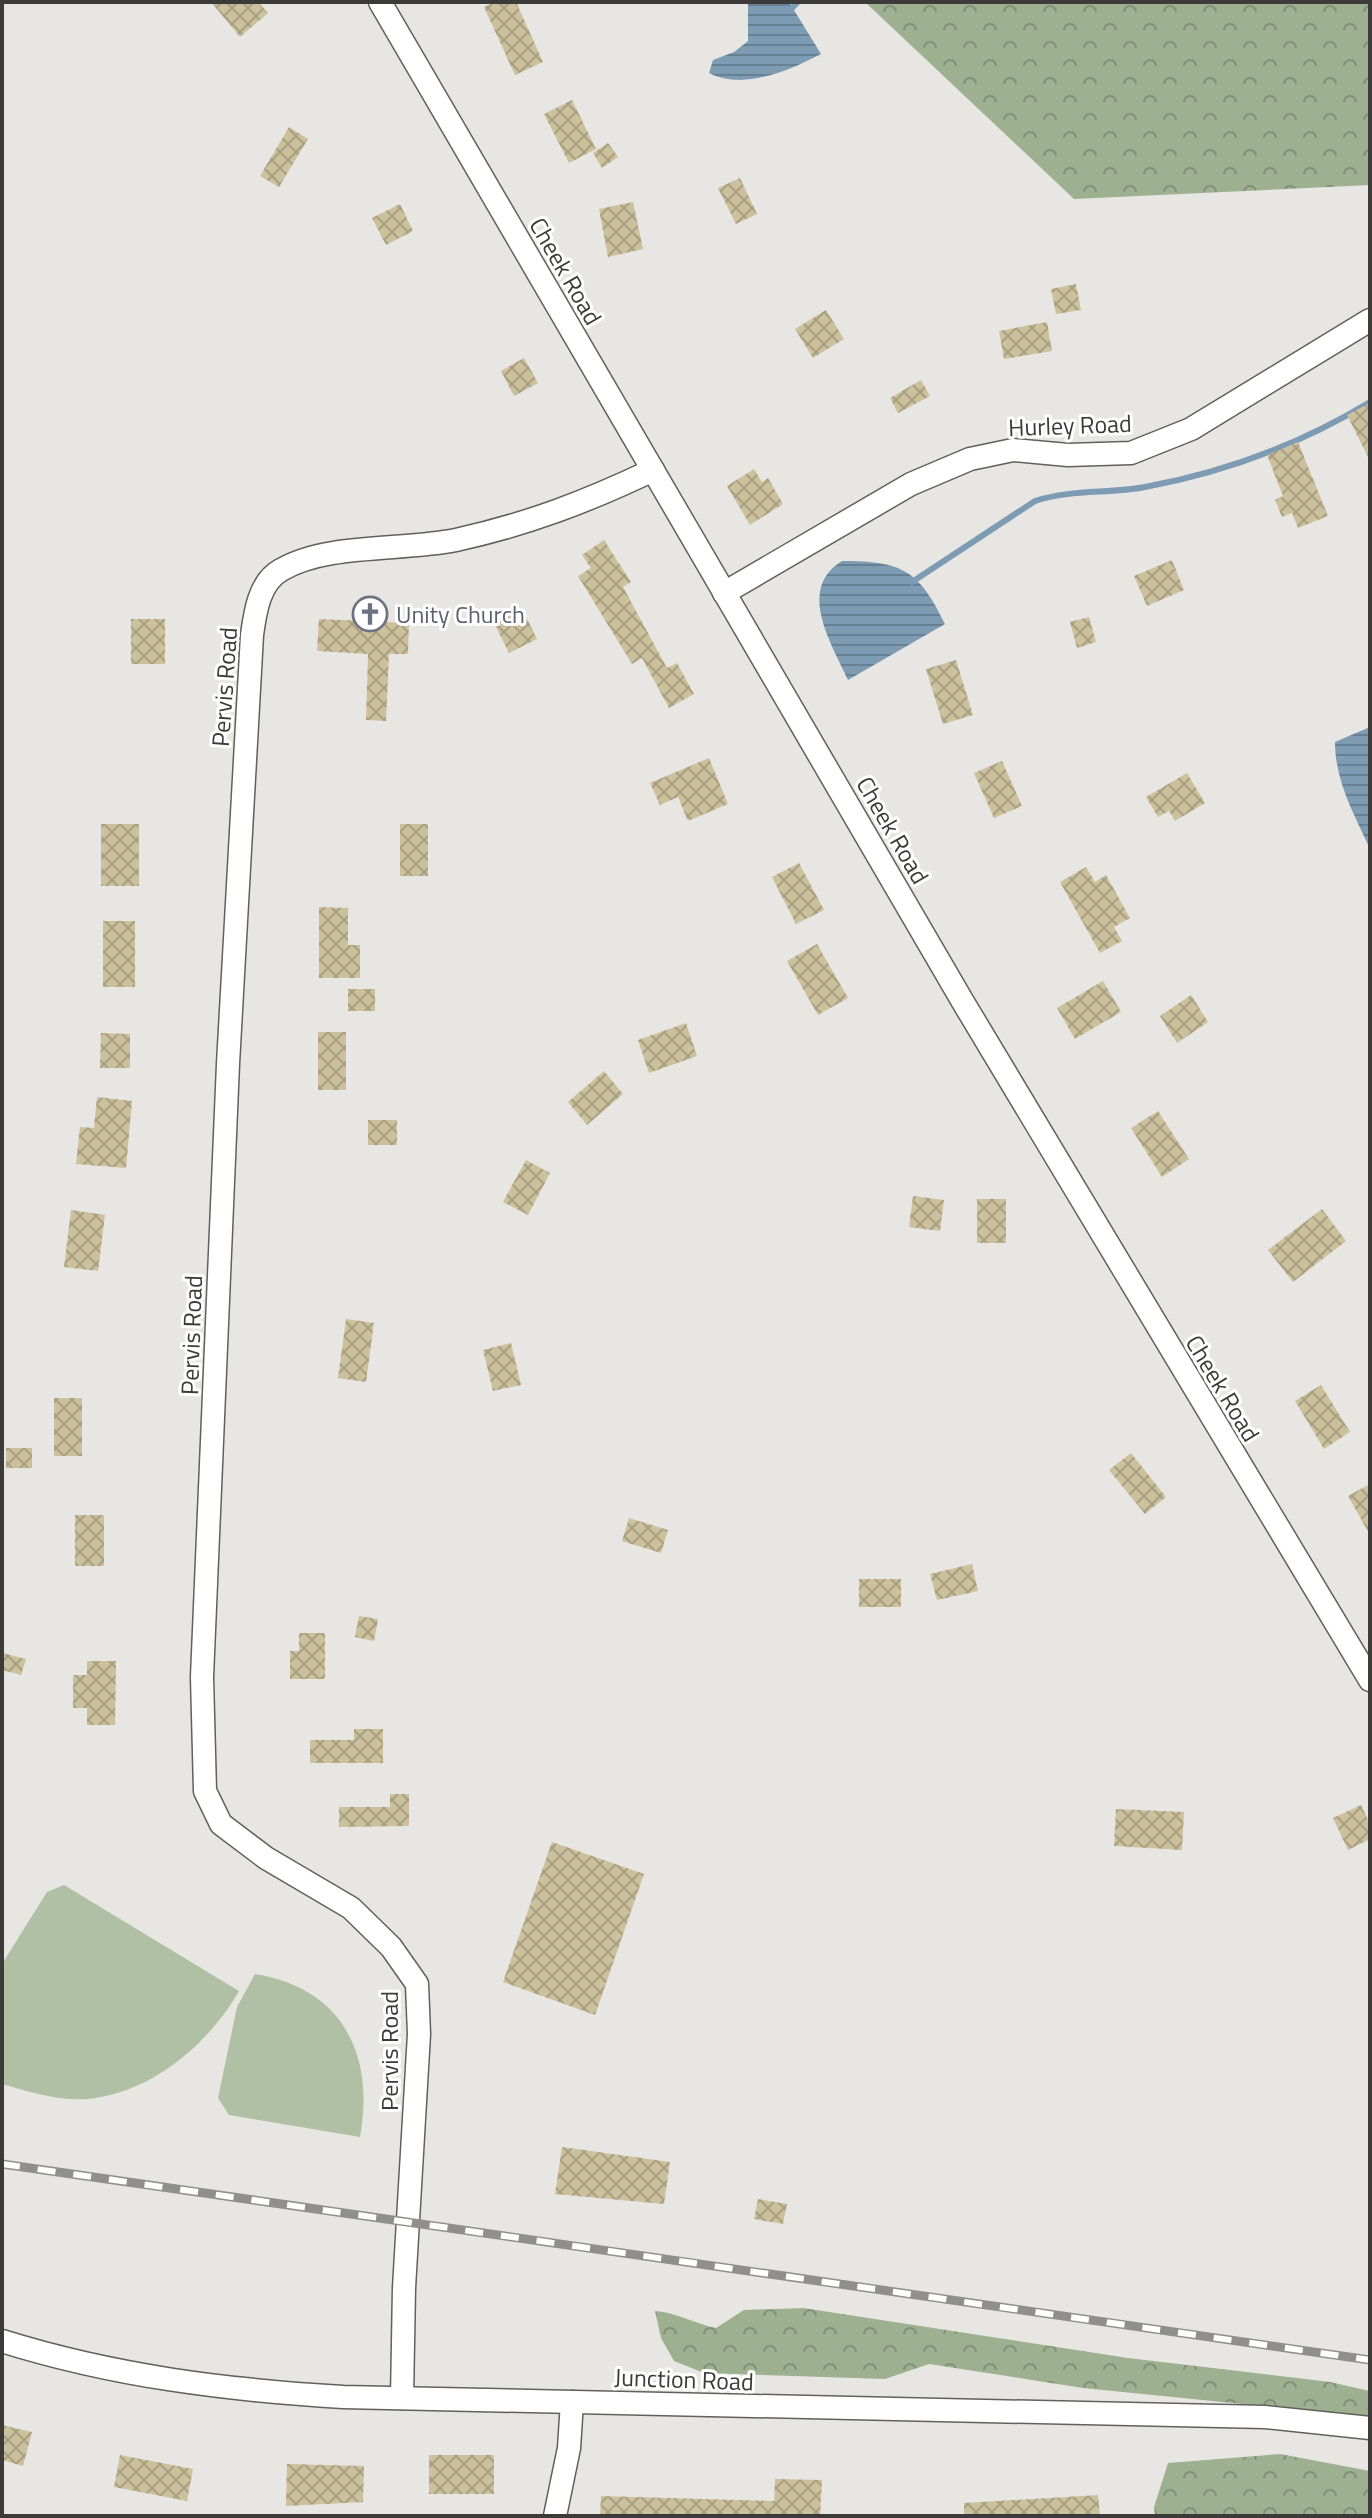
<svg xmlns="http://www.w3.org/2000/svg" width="1372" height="2518" viewBox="0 0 1372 2518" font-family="'Titillium Web',sans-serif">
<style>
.forest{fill:url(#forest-crowns)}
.garden{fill:#b0c0a4}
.water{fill:url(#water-rules)}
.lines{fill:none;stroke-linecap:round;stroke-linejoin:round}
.stream{stroke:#7e9bb4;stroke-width:6}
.building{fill:url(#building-cross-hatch)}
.minor-casing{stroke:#62605c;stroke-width:25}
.minor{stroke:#fff;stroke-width:22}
.rail-casing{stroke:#918f8c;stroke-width:9}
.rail{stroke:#fff;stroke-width:6;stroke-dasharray:18;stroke-linecap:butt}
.labels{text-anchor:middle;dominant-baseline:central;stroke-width:6;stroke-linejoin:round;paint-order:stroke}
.street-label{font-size:24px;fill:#3c3b39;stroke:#fff}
.worship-label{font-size:24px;fill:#5b616d;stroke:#fff;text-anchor:start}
</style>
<defs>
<pattern id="forest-crowns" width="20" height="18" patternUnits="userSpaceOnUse" patternTransform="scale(2)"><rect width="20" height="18" fill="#9db090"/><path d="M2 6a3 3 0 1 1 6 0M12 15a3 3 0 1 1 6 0" fill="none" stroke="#819077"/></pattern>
<pattern id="water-rules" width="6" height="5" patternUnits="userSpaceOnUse" patternTransform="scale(2)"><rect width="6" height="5" fill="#7e9bb4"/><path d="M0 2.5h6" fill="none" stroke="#688093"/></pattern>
<pattern id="building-cross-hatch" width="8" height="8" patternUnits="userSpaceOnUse" patternTransform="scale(2)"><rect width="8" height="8" fill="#cdc19d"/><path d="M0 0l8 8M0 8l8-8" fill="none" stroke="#a89e81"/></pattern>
</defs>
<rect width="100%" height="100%" fill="#e8e6e2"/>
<g class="forest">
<polygon points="865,2 1370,2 1370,185 1074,199"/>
<path d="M803 2308 1128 2358 1330 2382 1370 2391V2417L1083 2388 929 2364 885 2379 704 2373 674 2361 661 2338 655 2311C678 2313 693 2323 716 2328L744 2310Z"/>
<polygon points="1280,2454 1370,2471 1370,2516 1155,2516 1154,2507 1168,2463"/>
</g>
<g class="garden">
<path d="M64 1885 239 1991C208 2045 151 2093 87 2099 57 2101 30 2092 2 2084V1964L47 1892Z"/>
<path d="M255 1974C342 1988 375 2054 360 2137L229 2115 218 2098 237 2007Z"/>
</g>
<g class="water">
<path d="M748 2H789L821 54C790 70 744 91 709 73L713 60 734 52 748 41Z"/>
<path d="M842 561C902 561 919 570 945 624L848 680C832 644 796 589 842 561Z"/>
<path d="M1370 727V849C1354 814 1335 781 1335 742Z"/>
</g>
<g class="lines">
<g class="stream">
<polyline points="792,8 798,2"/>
<path d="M912 582 1035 501C1071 489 1109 494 1145 487 1225 472 1301 444 1370 402"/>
</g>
</g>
<g class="building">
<polygon points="211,2 258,2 268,13 240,37"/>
<polygon points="495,2 516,2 543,62 515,75 484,7"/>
<polygon points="572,100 596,149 569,163 544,114"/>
<polygon points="289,127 308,139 279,187 260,176"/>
<polygon points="608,143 618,157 602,168 593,153"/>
<polygon points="740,178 757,214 736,224 718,188"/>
<polygon points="633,202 643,249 608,257 599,209"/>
<polygon points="400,204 413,231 386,245 372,218"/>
<polygon points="1076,284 1081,310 1056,314 1051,289"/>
<polygon points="826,310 844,339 813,358 795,329"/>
<polygon points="1047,322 1052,351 1004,359 999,331"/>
<polygon points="524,358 538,383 514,396 501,371"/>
<polygon points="921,380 930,396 898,413 890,398"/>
<polygon points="1370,403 1370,461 1347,415"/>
<polygon points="1298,442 1328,516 1298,528 1292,513 1282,517 1275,500 1283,496 1267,455"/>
<polygon points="754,469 762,482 768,478 783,504 750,525 727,486"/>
<polygon points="604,540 631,582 623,587 667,668 677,663 694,694 669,708 642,658 632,664 578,576 591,568 582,555"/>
<polygon points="1172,560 1184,590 1147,606 1134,576"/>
<polygon points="522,609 537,639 509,653 494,623"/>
<polygon points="1089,617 1096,642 1077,648 1070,622"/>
<rect x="131" y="619" width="34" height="45"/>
<polygon points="319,619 409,623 408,654 389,654 386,721 366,720 368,654 317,651"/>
<polygon points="956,660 973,715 943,724 926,669"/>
<polygon points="709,758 728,804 688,821 678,797 660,805 650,783"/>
<polygon points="1002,761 1022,806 994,818 974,773"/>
<polygon points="1187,773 1205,803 1175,821 1169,811 1158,817 1146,797"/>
<rect x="101" y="824" width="38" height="62"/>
<rect x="400" y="824" width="28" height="52"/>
<polygon points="799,863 824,910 796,924 772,877"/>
<polygon points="1086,867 1095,882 1106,875 1130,918 1114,927 1122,941 1100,953 1060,882"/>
<polygon points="319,907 348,908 348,945 360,945 360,978 319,978"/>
<rect x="103" y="921" width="32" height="66"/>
<polygon points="817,944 848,998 818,1015 787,961"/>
<polygon points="1103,981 1121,1012 1075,1039 1057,1008"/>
<rect x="348" y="989" width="27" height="22"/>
<polygon points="1191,995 1208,1022 1177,1043 1160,1016"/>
<polygon points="686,1023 697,1056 649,1073 638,1040"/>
<rect x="318" y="1032" width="28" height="58"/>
<polygon points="101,1033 130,1034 130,1068 100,1068"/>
<polygon points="604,1071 623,1094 587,1125 568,1102"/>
<polygon points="97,1097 132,1101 126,1168 76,1164 80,1127 94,1128"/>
<polygon points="1158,1111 1189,1159 1162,1177 1131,1128"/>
<rect x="368" y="1120" width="29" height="25"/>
<polygon points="526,1160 550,1173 528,1215 503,1202"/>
<polygon points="913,1196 944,1200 940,1231 909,1227"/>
<rect x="977" y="1199" width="29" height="44"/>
<polygon points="1322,1209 1346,1241 1293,1282 1268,1250"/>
<polygon points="71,1210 105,1215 98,1271 64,1267"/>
<polygon points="346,1319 374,1323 366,1382 338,1378"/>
<polygon points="511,1343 521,1385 493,1391 483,1350"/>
<polygon points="1321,1385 1350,1432 1324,1449 1295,1401"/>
<rect x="54" y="1398" width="28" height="58"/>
<rect x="6" y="1448" width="26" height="20"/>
<polygon points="1131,1453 1166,1497 1145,1514 1109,1470"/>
<polygon points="1370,1484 1370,1535 1348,1496"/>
<rect x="75" y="1515" width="29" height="51"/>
<polygon points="629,1518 668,1530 661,1553 622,1541"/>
<polygon points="972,1564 978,1591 937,1600 930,1574"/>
<rect x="859" y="1579" width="42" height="28"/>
<polygon points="359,1616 378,1619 374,1641 355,1637"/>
<polygon points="299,1633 325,1633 325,1679 290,1679 290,1651 299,1651"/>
<polygon points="2,1653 26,1659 21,1675 2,1670"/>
<polygon points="87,1661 116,1661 115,1725 87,1725 87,1708 73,1708 73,1675 87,1675"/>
<polygon points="354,1729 383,1729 383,1763 310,1763 310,1740 354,1740"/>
<polygon points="390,1794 409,1794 409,1826 339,1827 339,1807 390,1807"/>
<polygon points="1361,1805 1370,1824 1370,1839 1348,1850 1333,1818"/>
<polygon points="1116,1809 1184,1812 1182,1850 1114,1846"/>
<polygon points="552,1842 644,1874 595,2015 503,1982"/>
<polygon points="562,2147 670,2162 664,2204 555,2194"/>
<polygon points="758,2199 787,2204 783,2224 754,2219"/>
<polygon points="2,2425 32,2432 23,2466 2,2460"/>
<polygon points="120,2455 193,2469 187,2501 114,2487"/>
<rect x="429" y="2455" width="65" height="39"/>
<polygon points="287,2464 364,2466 363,2502 286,2506"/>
<polygon points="775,2479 822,2480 820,2516 600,2516 601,2496 774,2501 774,2506"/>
<polygon points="1098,2495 1100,2516 964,2516 964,2503"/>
</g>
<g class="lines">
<g class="minor-casing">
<g id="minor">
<polyline points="380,2 963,1002 1370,1680"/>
<polyline points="724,593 911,484 970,459 1013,450 1068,455 1131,453 1191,429 1370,320"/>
<path d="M2 2341C114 2376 226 2390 343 2397L1265 2417 1370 2428"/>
<path d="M402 2398 404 2288 419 2034 417 1984 391 1947 351 1908 266 1858 221 1824 205 1791 202 1677 228 1064 252 635C255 613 259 582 281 570 327 543 402 551 456 540 528 524 586 502 653 470"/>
<polyline points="555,2516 569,2448 572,2402"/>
</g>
</g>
<use href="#minor" class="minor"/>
<g class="rail-casing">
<polyline id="rail" points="2,2164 1370,2360"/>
</g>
<use href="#rail" class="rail"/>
</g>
<defs>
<g id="church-ring" transform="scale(1.8)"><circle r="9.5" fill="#fff" stroke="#6b7280" stroke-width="1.5"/><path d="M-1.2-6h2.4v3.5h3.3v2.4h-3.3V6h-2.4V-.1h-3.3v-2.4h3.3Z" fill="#6b7280"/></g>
</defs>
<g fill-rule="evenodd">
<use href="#church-ring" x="370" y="614"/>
</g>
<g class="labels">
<g class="street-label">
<text transform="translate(566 271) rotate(60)">Cheek Road</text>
<text transform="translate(1070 425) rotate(-2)">Hurley Road</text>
<text transform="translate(224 687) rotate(-86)">Pervis Road</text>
<text transform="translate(893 830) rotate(60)">Cheek Road</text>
<text transform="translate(191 1335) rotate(-88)">Pervis Road</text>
<text transform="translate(1223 1388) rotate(59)">Cheek Road</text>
<text transform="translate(389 2051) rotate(-90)">Pervis Road</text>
<text transform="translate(684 2379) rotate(2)">Junction Road</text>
</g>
<g class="worship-label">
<text x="396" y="614">Unity Church</text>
</g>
</g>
<rect width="1372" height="2518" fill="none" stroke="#3c3b39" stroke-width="8"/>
</svg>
